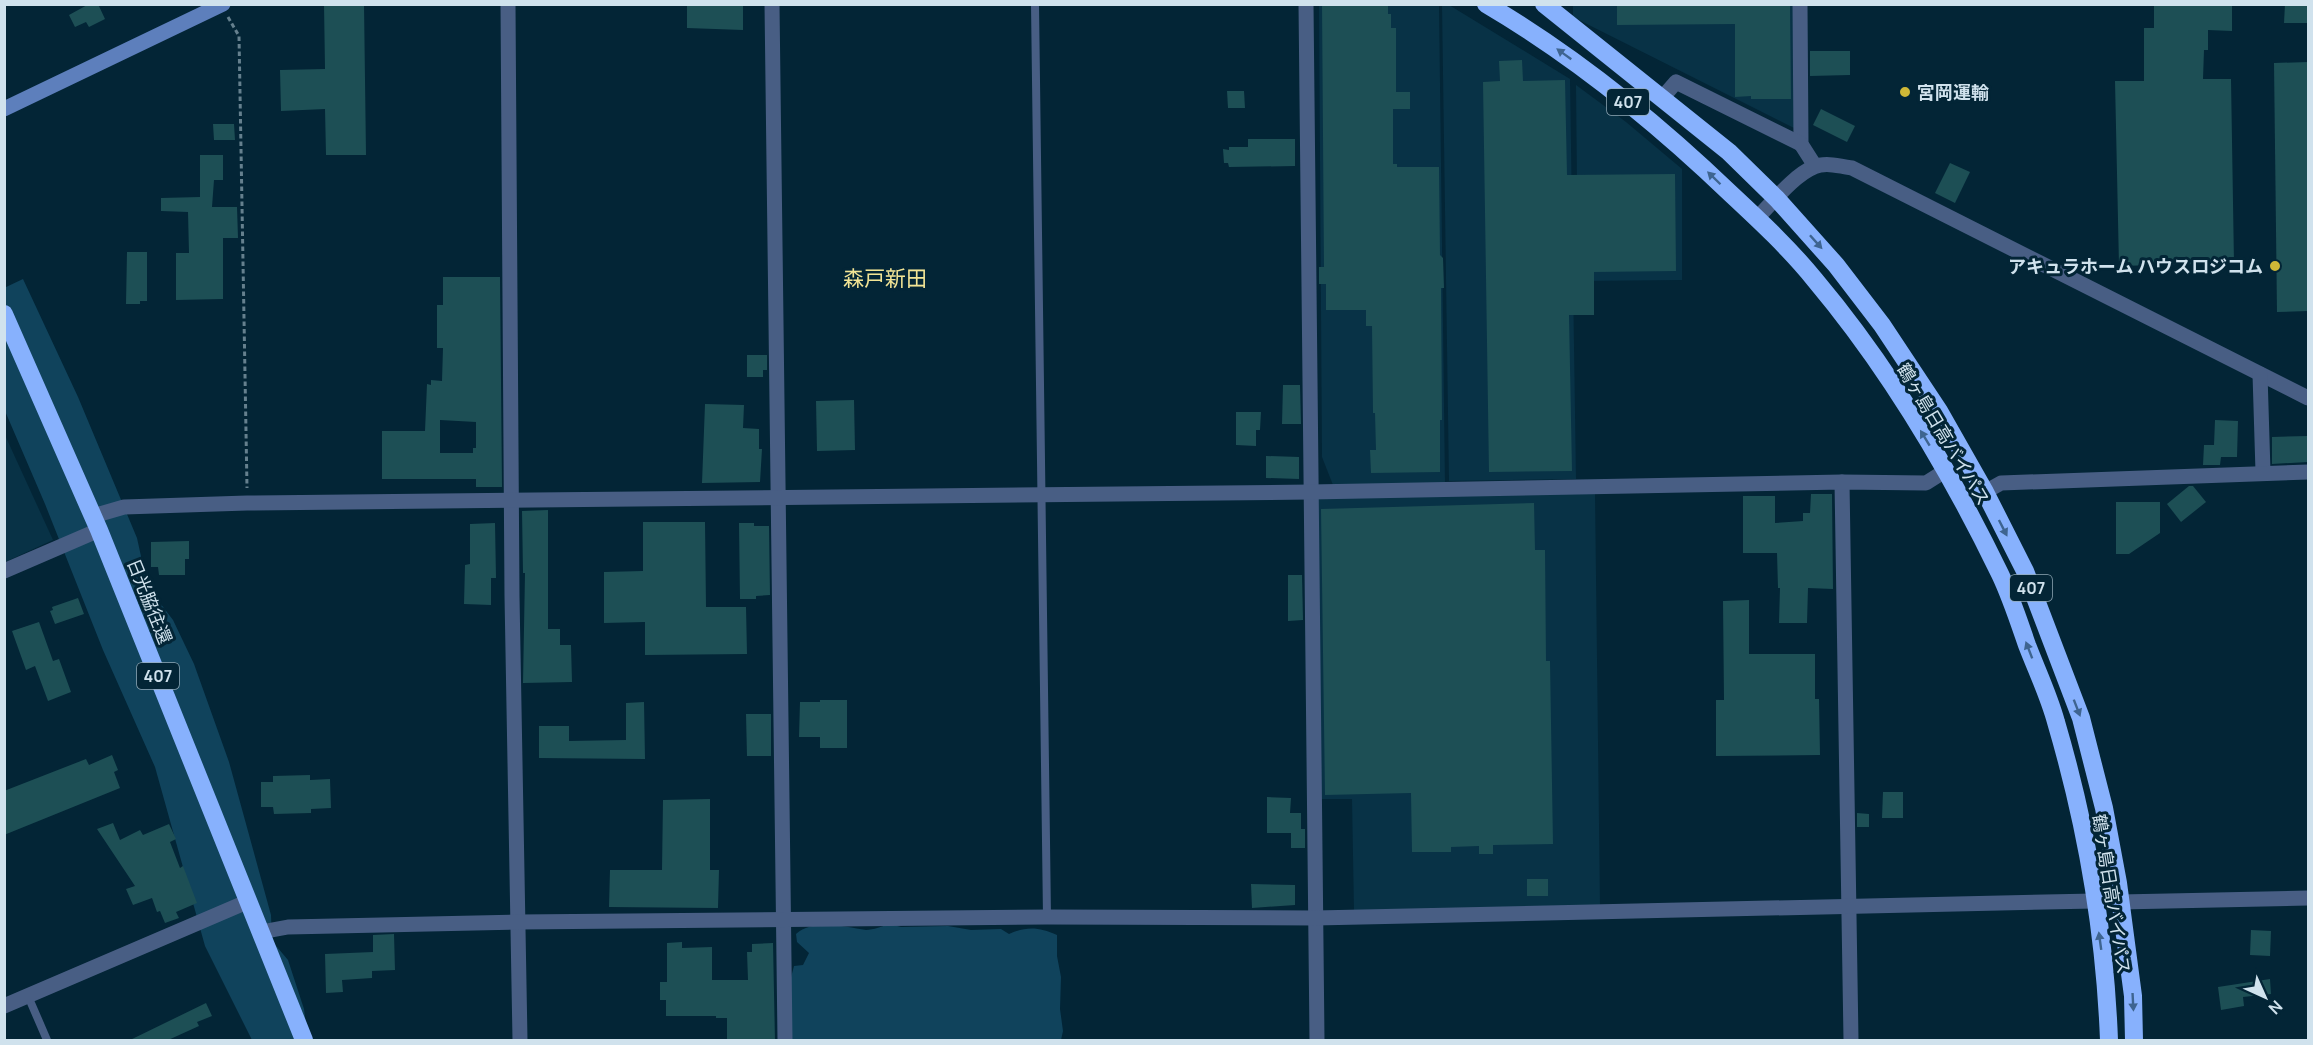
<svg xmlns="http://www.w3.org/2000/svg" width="2313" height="1045" viewBox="0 0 2313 1045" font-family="Manrope,'Noto Sans JP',sans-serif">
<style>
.built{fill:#083246}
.green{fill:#10435c}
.building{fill:#1d4f55;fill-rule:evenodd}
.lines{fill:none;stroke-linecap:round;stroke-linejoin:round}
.path{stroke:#65808e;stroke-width:3;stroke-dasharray:4.5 3;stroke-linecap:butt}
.lane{stroke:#485e84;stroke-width:8}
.street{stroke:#485e84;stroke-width:15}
.secondary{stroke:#5d7fbc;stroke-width:15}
.highway{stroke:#87b1fd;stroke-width:18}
.oneway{fill:#3e6490}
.poi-dot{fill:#cfb837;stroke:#032536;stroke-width:2}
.labels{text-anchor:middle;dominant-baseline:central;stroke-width:6;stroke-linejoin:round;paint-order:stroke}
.shield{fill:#032536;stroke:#92a9b6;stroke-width:1.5}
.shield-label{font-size:16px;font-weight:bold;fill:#d0e2ed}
.poi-label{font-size:18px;font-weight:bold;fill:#d0e2ed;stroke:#032536;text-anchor:start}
.street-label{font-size:18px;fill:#d0e2ed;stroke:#032536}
.quarter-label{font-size:21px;fill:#f2e495;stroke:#032536}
</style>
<rect width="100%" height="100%" fill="#032536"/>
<g class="built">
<polygon points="1319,5 1439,5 1445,484 1333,485 1322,457"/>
<polygon points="1442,5 1449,5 1570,79 1576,479 1449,481"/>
<polygon points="1573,5 1793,5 1794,128 1573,17"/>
<polygon points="1576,85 1626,122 1682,169 1682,280 1578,281"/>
<polygon points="4,433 53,540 5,562 4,562"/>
<polygon points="1595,493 1600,906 1354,912 1352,799 1320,799 1317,497"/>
</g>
<g class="green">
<polygon points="23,279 78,397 137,538 144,570 160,603 173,620 194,664 229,762 271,915 272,941 288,960 304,1009 308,1040 252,1040 205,946 155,767 103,650 45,504 5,411 4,288"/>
<path d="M890 924 901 927 948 926 971 930 1001 929 1009 934C1027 926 1039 927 1057 935V956L1061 977 1060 1009 1063 1031 1061 1040H790L788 989 794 966 803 965 809 953 797 942 796 934C814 918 845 927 866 930 873 930 883 926 890 924Z"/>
</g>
<g class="building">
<polygon points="89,4 98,4 105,19 89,27 86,22 75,27 69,15"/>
<polygon points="324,4 364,4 366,155 326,155 325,109 281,111 280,70 325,69"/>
<polygon points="687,4 743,4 743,30 687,28"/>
<polygon points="1322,4 1388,4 1388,14 1391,14 1391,28 1396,28 1396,92 1410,92 1410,109 1393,109 1393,164 1397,164 1397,167 1439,167 1440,255 1443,258 1444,288 1441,288 1442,420 1440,420 1440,472 1371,473 1370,450 1376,450 1375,413 1373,413 1372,326 1366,326 1366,310 1326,310 1326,284 1319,284 1319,267 1324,267"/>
<polygon points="1617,4 1790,4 1791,99 1751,99 1751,96 1735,97 1735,24 1617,25"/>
<polygon points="2154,4 2232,4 2232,31 2208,30 2208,50 2204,50 2203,79 2231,79 2234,263 2119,266 2115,81 2144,81 2144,28 2154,28"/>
<polygon points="2285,4 2308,4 2308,23 2284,23"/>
<polygon points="1810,51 1850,51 1850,75 1810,76"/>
<polygon points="1522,60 1523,81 1565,80 1567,175 1675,174 1676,271 1594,272 1594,315 1569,315 1572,471 1489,472 1483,82 1500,81 1499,61"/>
<polygon points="2308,62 2308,311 2277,312 2274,63"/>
<polygon points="1227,91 1244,91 1245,108 1228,108"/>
<polygon points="1821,109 1855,126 1847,142 1813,125"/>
<polygon points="213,124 234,124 235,140 214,140"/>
<polygon points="1248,139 1295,139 1295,166 1229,167 1228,163 1224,163 1223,149 1229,150 1229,147 1248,147"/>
<polygon points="200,155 223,155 223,180 214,180 212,207 237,207 238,238 223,238 223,299 176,300 176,253 189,253 188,212 161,211 161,198 200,197"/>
<polygon points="1950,163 1970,172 1955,203 1935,193"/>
<polygon points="127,252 147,252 147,301 140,301 140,304 126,304"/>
<path d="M443 277H500L502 487H476V479H382V431H425L427 384 431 385V380L442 381 443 348H437V305H443ZM440 420 476 422V448H473V453H440Z"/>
<polygon points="747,355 767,355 767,370 763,370 763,377 747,377"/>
<polygon points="1283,385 1300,385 1301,424 1282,424"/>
<polygon points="854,400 855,450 817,451 816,401"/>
<polygon points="705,404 744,405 743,428 759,429 759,449 762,449 760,482 702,483"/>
<polygon points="1236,412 1261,412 1260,430 1256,430 1256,446 1236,445"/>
<polygon points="2215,420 2238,421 2237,457 2221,457 2220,465 2203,465 2204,445 2214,445"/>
<polygon points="2308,436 2308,462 2272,464 2272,437"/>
<polygon points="1266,456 1299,457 1299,479 1266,478"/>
<polygon points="2189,486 2193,486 2206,502 2181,522 2167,504"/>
<polygon points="1811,494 1832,494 1833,589 1808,588 1807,623 1779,623 1780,588 1778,588 1777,553 1743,553 1743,496 1775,496 1775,523 1803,521 1803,513 1810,513"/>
<polygon points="2116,502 2160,502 2160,533 2129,554 2116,554"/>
<polygon points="1534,503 1535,550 1545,550 1546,661 1550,661 1553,844 1493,845 1493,854 1479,854 1479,846 1451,847 1451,852 1412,852 1411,793 1325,795 1321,509"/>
<polygon points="548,510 548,629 560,629 560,645 571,645 572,682 523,683 525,573 523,573 522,511"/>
<polygon points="643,522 705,522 706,607 746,607 747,654 645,655 645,622 604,623 604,572 643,571"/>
<polygon points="495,523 496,578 491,578 491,605 464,604 465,565 470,564 470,524"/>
<polygon points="739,523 754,523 754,526 769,526 770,595 756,596 756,599 740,599"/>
<polygon points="189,541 189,559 185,559 185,575 159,575 158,567 151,567 151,542"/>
<polygon points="1288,575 1302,575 1303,620 1288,621"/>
<polygon points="78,598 84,614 55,624 50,611 53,610 52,607"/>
<polygon points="1749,600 1749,654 1815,654 1815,699 1819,699 1820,755 1716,756 1716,700 1724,700 1723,601"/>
<polygon points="39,622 53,661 59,659 71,692 48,701 35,666 26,670 12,631"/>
<polygon points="820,700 847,700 847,748 820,748 820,737 799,737 800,702 820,702"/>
<polygon points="644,702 645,759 539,758 539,726 569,726 569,741 626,740 626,703"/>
<polygon points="746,714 771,714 771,756 747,756"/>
<polygon points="112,755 118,770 114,772 120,788 4,835 4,791 86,759 89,765"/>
<polygon points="310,775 310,780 330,779 331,808 311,809 311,813 274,814 273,807 261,807 261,782 273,782 273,776"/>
<polygon points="1883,792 1903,792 1903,818 1882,818"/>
<polygon points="1267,797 1291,798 1290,813 1301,813 1301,829 1305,829 1305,848 1291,848 1291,833 1267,833"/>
<polygon points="710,799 710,870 719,870 718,908 609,907 610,870 662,870 663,800"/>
<polygon points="1857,813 1869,814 1869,827 1857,827"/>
<polygon points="113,823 120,840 140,830 143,835 169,824 176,839 170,842 180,868 183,866 197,903 176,912 179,918 165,923 160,911 157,912 152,898 133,905 126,889 135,886 97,829"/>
<rect x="1527" y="879" width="21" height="17"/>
<polygon points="1251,884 1295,885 1295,905 1252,908"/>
<polygon points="2251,930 2271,931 2270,956 2250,955"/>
<polygon points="394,934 395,970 372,971 372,978 342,980 343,992 326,993 325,954 373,952 373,935"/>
<polygon points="682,942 682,948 712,947 712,980 748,980 747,952 752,952 752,944 773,943 775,1041 727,1041 727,1018 716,1018 716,1016 666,1016 666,1000 660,1000 660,982 667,982 667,943"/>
<polygon points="2270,979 2271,994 2243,997 2244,1006 2221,1010 2218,987"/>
<polygon points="206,1003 212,1016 197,1022 199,1026 166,1041 128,1041"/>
</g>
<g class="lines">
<polyline class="path" points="228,17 239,36 247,488"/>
<g class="lane">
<polyline points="1035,4 1047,917"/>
<polyline points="28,996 47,1040"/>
</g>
<g class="street">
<polyline points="508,4 512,596 520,1040"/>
<polyline points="772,4 785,1040"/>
<polyline points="1306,4 1317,1040"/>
<polyline points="1800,4 1801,144 1815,166"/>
<polyline points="1663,97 1676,82 1801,144"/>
<path d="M1757 218C1772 203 1794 175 1814 167 1825 162 1840 166 1852 168L2308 398"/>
<polyline points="2260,374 2263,472"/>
<polyline points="1842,482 1851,1040"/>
<polyline points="1985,492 2001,483 2308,472"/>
<polyline points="93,516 124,507 247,503 1310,492 1842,482 1926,483 1945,471"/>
<polyline points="4,571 99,530"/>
<polyline points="2120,902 2308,898"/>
<polyline points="261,932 288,927 519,922 1047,917 1315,918 2095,901"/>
<polyline points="4,1006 249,901"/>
</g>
<polyline class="secondary" points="4,109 223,4"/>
<g class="highway">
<path d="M1486 4C1576 57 1656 122 1731 194 1760 221 1790 249 1815 280 1889 368 1950 471 2000 574 2011 597 2019 622 2027 645 2037 671 2049 696 2056 722 2086 824 2105 935 2109 1040"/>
<polyline points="1544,4 1729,152 1777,199 1836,265 1882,325 1939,411 1985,492 2025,571 2081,718 2104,808 2118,883 2133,996 2134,1040"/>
<polyline points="4,314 99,530 304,1040"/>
</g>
</g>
<defs><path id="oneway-solid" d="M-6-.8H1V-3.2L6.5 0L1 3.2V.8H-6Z" transform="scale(1.5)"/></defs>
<g class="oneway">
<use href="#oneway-solid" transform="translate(1564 54) rotate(-144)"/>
<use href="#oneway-solid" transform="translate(1714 178) rotate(-136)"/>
<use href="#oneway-solid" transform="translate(1816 242) rotate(48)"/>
<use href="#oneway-solid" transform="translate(1925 438) rotate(-121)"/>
<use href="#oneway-solid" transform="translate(2003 528) rotate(63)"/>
<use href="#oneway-solid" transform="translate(2029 650) rotate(-111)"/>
<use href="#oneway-solid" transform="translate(2077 708) rotate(69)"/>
<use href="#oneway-solid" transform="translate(2100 941) rotate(-98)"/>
<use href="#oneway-solid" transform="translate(2133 1002) rotate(87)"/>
</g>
<g class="poi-dot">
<circle cx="1905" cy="92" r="6"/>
<circle cx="2275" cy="266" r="6"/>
</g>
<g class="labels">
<g class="shield">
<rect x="1607" y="89" width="42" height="26" rx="4.5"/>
<rect x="2010" y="575" width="42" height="26" rx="4.5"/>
<rect x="137" y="663" width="42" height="26" rx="4.5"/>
</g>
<g class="shield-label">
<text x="1628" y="102">407</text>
<text x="2031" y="588">407</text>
<text x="158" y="676">407</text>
</g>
<g class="poi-label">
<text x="1917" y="92">宮岡運輸</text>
<text x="2263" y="266" text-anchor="end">アキュラホーム ハウスロジコム</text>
</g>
<g class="street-label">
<text transform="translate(1944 434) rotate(59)">鶴ヶ島日高バイパス</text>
<text transform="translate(150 601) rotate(68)">日光脇往還</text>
<text transform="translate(2112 894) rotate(81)">鶴ヶ島日高バイパス</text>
</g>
<g class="quarter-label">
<text x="885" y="278">森戸新田</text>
</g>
</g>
<rect width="2313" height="1045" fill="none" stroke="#d0e2ed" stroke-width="12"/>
<g transform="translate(2265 997) rotate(135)" stroke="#032536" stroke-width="4.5" paint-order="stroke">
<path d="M0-4.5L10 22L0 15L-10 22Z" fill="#d0e2ed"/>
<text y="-9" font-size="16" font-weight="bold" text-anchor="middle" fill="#d0e2ed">N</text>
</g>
</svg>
